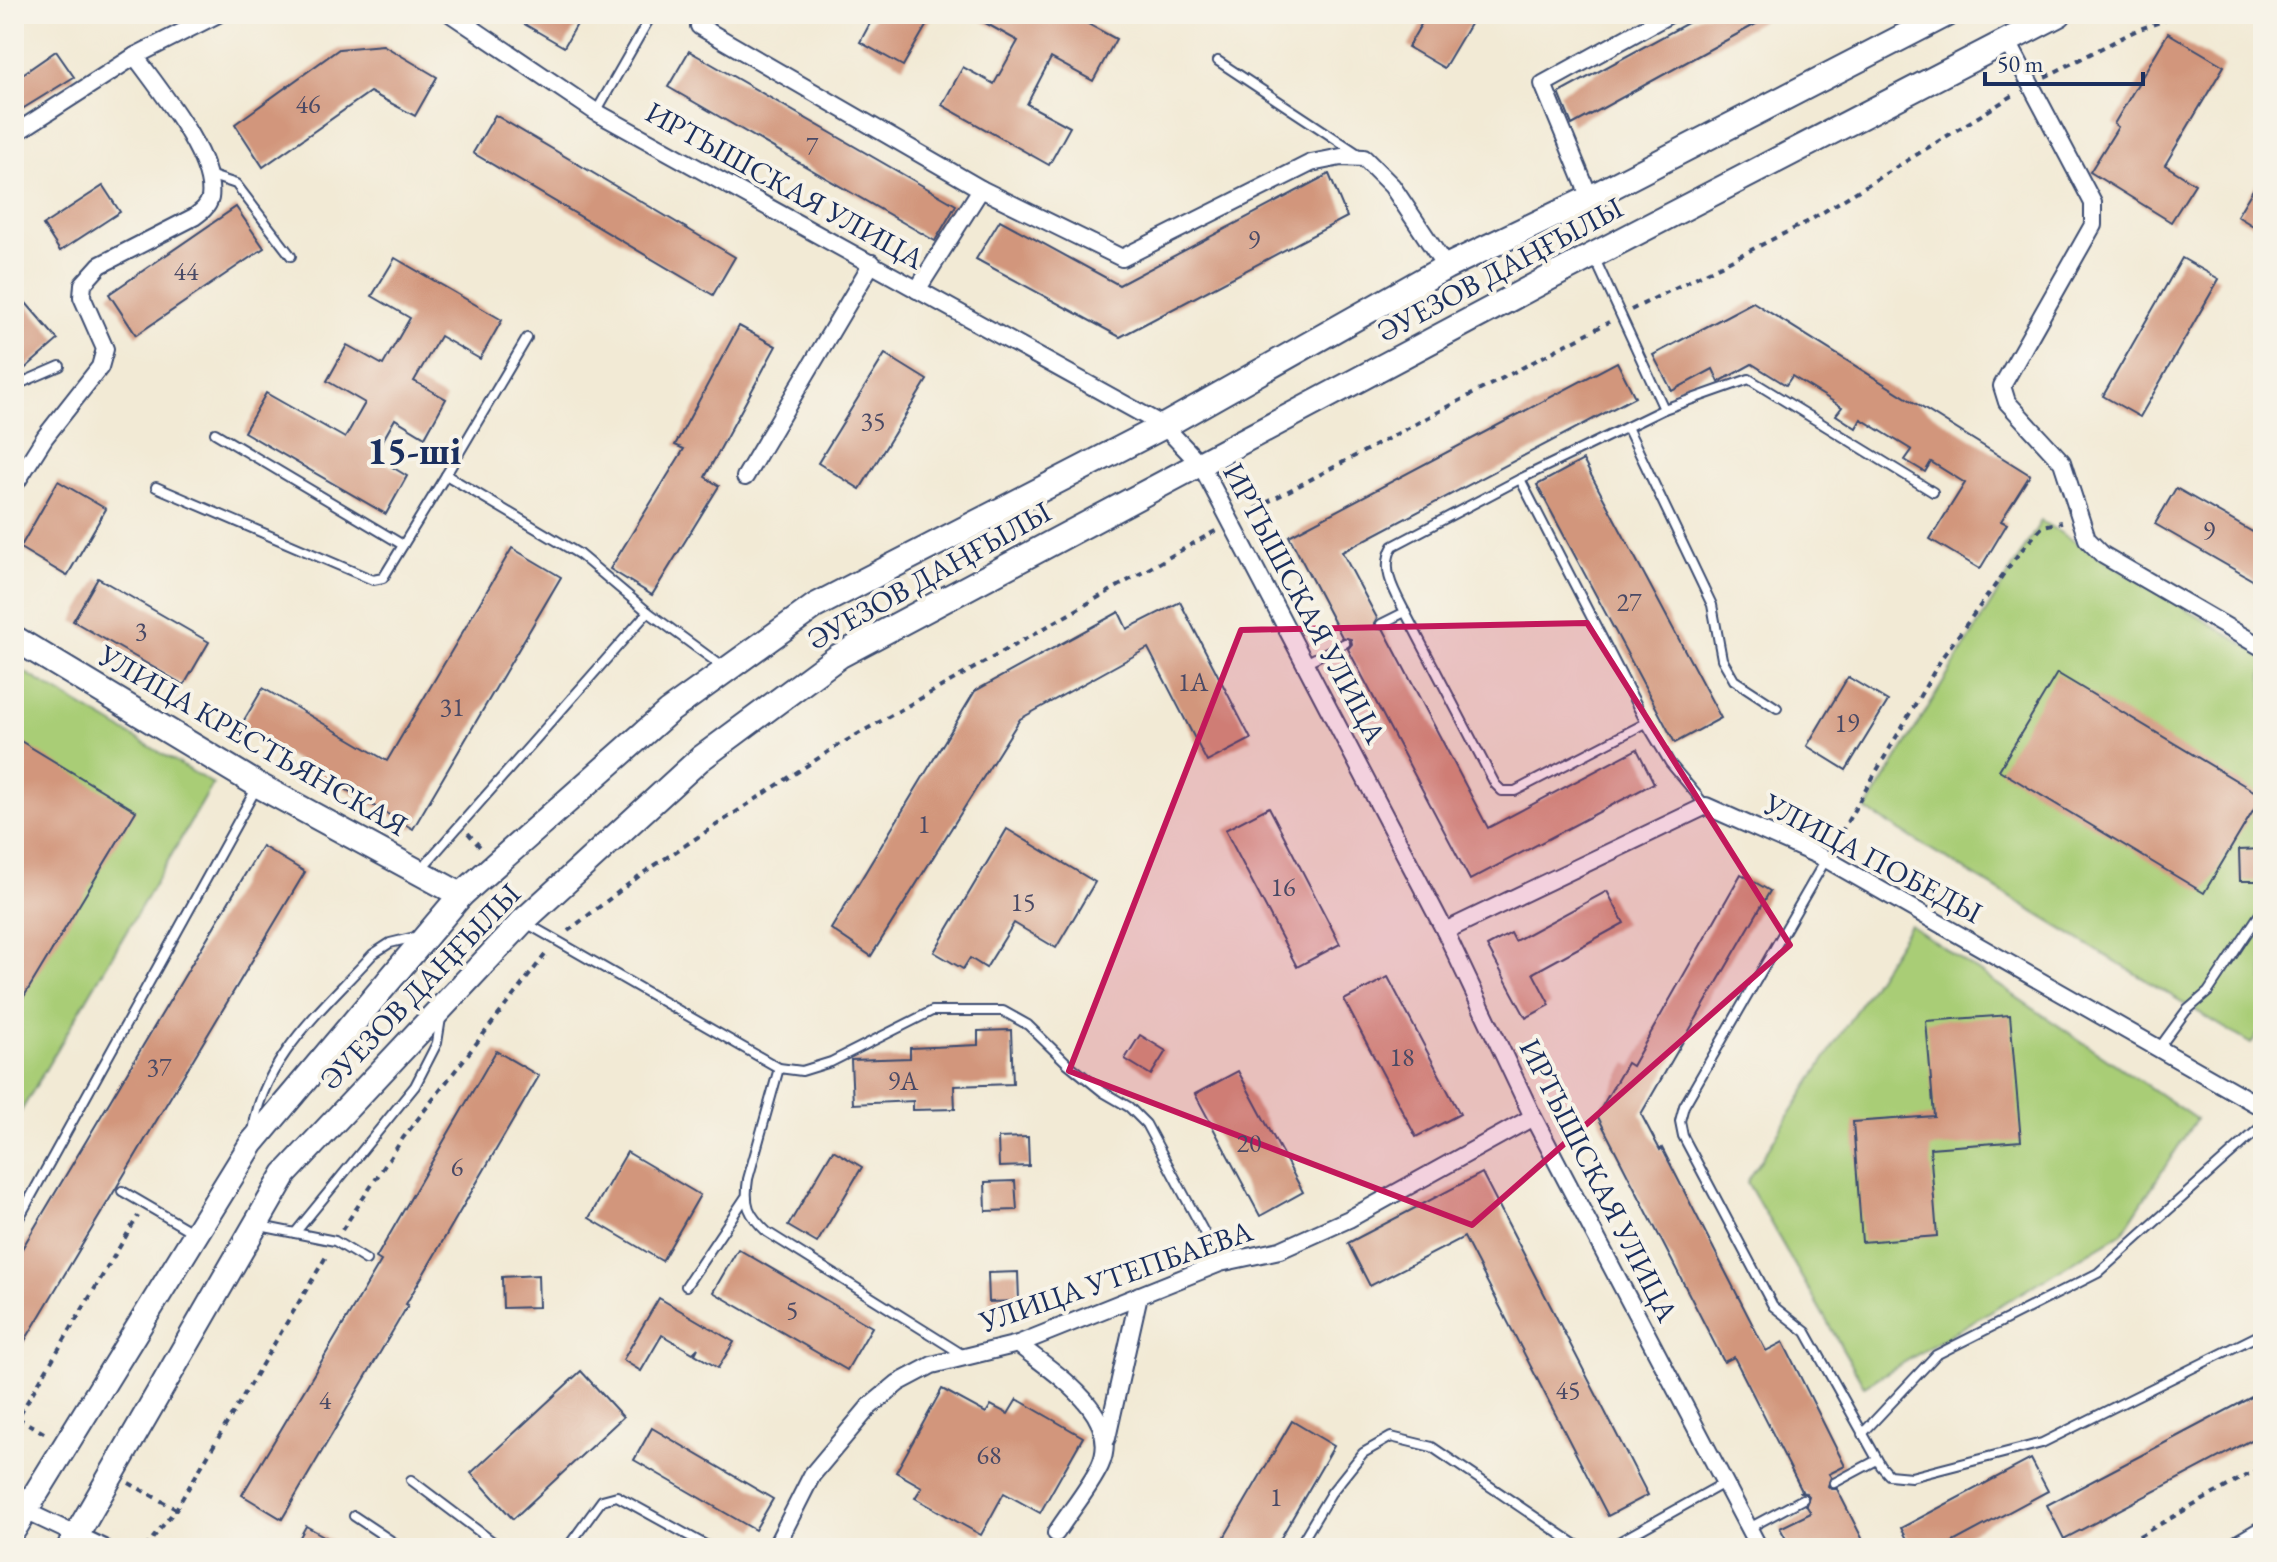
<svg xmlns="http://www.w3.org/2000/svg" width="2277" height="1562" viewBox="0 0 2277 1562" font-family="'EB Garamond',serif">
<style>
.green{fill:#a9cd76;stroke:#627e6a;stroke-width:2}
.building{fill:#d2967b}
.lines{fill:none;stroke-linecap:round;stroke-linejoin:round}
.lane-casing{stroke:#3b4b70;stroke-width:12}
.street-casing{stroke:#3b4b70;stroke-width:20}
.secondary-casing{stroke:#3b4b70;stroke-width:28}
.highway-casing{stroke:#3b4b70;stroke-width:34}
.path{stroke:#3b4b70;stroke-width:4;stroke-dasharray:6 6;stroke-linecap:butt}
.lane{stroke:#fff;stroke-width:8}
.street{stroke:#fff;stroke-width:16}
.secondary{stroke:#fff;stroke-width:24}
.highway{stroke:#fff;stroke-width:30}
.marked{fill:#c2185b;fill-opacity:0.2;stroke:#c2185b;stroke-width:6;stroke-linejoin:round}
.labels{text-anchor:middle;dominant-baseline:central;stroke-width:8;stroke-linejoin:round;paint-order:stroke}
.number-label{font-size:26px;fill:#494965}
.street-label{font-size:30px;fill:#1b2f5e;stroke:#f7f3e8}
.district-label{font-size:38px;font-weight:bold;fill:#1b2f5e;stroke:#f7f3e8}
</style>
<rect width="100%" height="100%" fill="#f7f3e8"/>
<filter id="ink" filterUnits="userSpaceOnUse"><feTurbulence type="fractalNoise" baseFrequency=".0125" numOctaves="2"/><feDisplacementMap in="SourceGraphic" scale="16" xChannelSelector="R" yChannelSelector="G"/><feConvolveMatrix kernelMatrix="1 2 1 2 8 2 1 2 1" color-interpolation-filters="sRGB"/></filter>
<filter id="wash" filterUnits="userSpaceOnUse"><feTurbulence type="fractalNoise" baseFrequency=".006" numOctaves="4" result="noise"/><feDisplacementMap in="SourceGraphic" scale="32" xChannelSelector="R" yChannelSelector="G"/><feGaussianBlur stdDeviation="1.8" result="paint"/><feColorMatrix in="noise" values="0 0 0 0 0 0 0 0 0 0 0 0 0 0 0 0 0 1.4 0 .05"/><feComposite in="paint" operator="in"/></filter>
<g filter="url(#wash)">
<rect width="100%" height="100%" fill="#f2ead5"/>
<g class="green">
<polygon points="2041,521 2263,656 2263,1025 2251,1044 1866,810"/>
<polygon points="14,666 213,784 14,1123"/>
<polygon points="1910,925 2196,1119 2122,1233 1864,1386 1747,1182"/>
</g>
<g id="blocks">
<g class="building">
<polygon points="507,14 583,14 564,47"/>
<polygon points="875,14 933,14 903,66 860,42"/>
<polygon points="969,14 1070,14 1116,39 1093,81 1051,58 1027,104 1070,127 1049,165 942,105 963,67 994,84 1018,41"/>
<polygon points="1427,14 1476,14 1444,68 1408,47"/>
<polygon points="1704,14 1774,14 1572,125 1559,93"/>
<polygon points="2168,33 2224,66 2165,165 2195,184 2171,222 2090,172 2118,127 2114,124"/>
<polygon points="383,45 437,77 415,116 370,92 263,167 235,124 339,49"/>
<polygon points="56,51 74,77 14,114 14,80"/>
<polygon points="689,51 956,205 935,241 668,87"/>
<polygon points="495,115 735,257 713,295 473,153"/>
<polygon points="2263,173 2263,232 2237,216"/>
<polygon points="1329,174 1347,217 1120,337 976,259 1000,220 1119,285"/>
<polygon points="103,186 120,212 60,251 43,225"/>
<polygon points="236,207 264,248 136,335 109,294"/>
<polygon points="395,258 502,320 480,359 440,336 414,381 446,399 425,437 395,419 374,456 407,476 386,514 244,432 266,393 345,438 365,403 327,381 347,345 383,365 410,318 372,296"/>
<polygon points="2182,258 2219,279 2140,417 2103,396"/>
<polygon points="1753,302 2030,475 2001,521 2007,524 1980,569 1930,539 1965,483 1931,462 1925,472 1905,460 1912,450 1861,419 1856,428 1836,415 1842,407 1792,376 1786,385 1752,364 1719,382 1713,369 1672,391 1653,355"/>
<polygon points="26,303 58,340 14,378 14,313"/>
<polygon points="739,326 776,346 705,477 719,486 652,595 610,569 684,449 675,445"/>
<polygon points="885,354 927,380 860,489 818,463"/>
<polygon points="1617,362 1635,397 1342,552 1377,618 1374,623 1375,628 1384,630 1488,828 1637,749 1654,783 1470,880 1348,649 1352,644 1351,639 1342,637 1289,536"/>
<polygon points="1583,460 1721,718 1675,743 1537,485"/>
<polygon points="58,481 106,509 67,576 20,548"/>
<polygon points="2176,488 2263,538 2263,586 2155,524"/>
<polygon points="512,548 561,577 413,829 240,727 263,688 387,761"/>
<polygon points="98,578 209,642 184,685 73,621"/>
<polygon points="1180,602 1251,739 1207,762 1148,648 1020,719 871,956 831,929 975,691 1119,612 1127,629"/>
<polygon points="2057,673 2262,796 2204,893 1999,770"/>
<polygon points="1848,677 1888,701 1846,770 1807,746"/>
<polygon points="14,737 136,811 14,1013"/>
<polygon points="1269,807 1340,944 1297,967 1225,830"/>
<polygon points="1007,829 1095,882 1056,948 1014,923 986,968 970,958 963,969 934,952"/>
<polygon points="262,846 305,872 14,1359 14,1262"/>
<polygon points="2263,849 2263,881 2240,881 2239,850"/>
<polygon points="1741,874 1770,891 1641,1114 1660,1150 1662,1148 1766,1351 1783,1342 1845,1466 1829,1474 1831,1477 1828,1486 1831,1489 1837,1489 1867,1548 1791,1548 1780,1528 1811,1513 1806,1505 1809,1496 1806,1493 1799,1492 1802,1491 1734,1357 1724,1362 1597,1115 1627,1063 1632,1066"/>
<polygon points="1607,891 1624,923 1533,973 1550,1005 1526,1018 1487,946 1511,933 1515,941"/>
<polygon points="1388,977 1460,1114 1416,1137 1344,1000"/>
<polygon points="2010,1015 2021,1141 1930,1148 1937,1236 1862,1242 1853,1122 1934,1116 1926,1021"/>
<polygon points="1011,1030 1013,1084 954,1086 955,1109 913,1110 913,1101 853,1104 851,1060 910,1058 910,1048 978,1045 978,1031"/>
<polygon points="1140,1035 1166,1051 1151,1075 1125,1059"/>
<polygon points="496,1051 539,1076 406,1304 408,1305 282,1519 242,1495 381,1261 376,1258"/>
<polygon points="1238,1071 1303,1192 1260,1216 1195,1094"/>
<polygon points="1028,1137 1029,1166 999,1167 998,1138"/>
<polygon points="833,1150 862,1167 817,1243 788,1226"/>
<polygon points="627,1152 700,1195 662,1261 589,1218"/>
<polygon points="1482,1173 1648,1495 1608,1516 1464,1237 1370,1286 1348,1243"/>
<polygon points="1015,1181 1017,1210 986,1211 985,1182"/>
<polygon points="738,1249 872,1327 847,1370 713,1292"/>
<polygon points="1018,1272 1019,1301 989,1302 988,1273"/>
<polygon points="538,1275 539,1307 503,1308 502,1277"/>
<polygon points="659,1298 734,1342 718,1368 695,1354 698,1348 693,1353 662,1335 641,1371 623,1360"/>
<polygon points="581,1371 623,1417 513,1519 471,1473"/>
<polygon points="942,1389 986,1413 991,1405 1008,1414 1017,1399 1083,1437 1040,1513 1004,1493 981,1535 915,1498 922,1487 896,1472"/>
<polygon points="2263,1391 2263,1434 2064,1539 2047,1505"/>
<polygon points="1292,1421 1334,1446 1275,1548 1218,1548"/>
<polygon points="652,1428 773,1499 755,1530 634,1460"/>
<polygon points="2031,1459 2048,1491 1942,1548 1912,1548 1901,1528"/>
<polygon points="306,1526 345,1548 294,1548"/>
</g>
</g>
</g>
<g filter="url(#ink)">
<use href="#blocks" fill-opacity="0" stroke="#3b4b70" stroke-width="2"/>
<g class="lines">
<g class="lane-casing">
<g id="lane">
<polyline points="1218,61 1360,155"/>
<polyline points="596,112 652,14"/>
<polyline points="209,175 236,184 291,256"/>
<polyline points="1595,259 1664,409"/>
<polyline points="14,386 60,366"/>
<polyline points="1627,427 1712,605 1722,659 1734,680 1777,708"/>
<polyline points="215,433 403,545"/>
<polyline points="446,475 527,338"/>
<polyline points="1520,479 1646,723 1670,763 1706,806"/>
<polyline points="156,487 373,580 383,578 446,475 579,554 648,612 723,667"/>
<polyline points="1405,612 1495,784 1502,791 1515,791 1646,723"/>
<path d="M1381 624 1405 612C1394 591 1380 568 1393 546L1520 479 1664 409 1749 379 1933 492"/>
<polyline points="1305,663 1345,643"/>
<polyline points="1826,859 1684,1106 1680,1121 1683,1136 1773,1306 1806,1332 1881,1466 1889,1475 1911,1477 2042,1443 2263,1333"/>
<polyline points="421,869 648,612"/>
<polyline points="526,923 779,1068 802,1071 831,1062 932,1011 1003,1011 1028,1025 1067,1063 1103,1092 1129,1107 1146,1124 1220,1262"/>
<polyline points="2159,1048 2186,1011 2208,992 2263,909"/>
<path d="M779 1068 748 1179C744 1205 748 1214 767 1232L965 1356"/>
<path d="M253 1133C260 1060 326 1006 373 954L390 943 419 936"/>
<polyline points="122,1191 194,1233"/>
<polyline points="260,1226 335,1241 366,1260"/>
<polyline points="14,1227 257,787"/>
<polyline points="295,1233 415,1086 437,1043 441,1018"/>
<polyline points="686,1286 745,1198"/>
<polyline points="1862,1434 1936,1355 2098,1273 2263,1125"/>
<polyline points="411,1480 501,1548"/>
<polyline points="1834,1483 1877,1460"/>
<polyline points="354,1516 402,1548"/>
<polyline points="1749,1528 1803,1499"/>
<polyline points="567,1548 602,1500 617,1496 711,1548"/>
<polyline points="1298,1548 1331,1493 1363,1453 1391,1437 1432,1447 1581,1548"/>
<polyline points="1608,1548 1724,1483"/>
</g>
</g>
<g class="street-casing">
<g id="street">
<polyline points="451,14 596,112 1164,426 1201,465 1445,931 1533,1117 1759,1548"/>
<polyline points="699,26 981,189 917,290"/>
<polyline points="2008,42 2093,203 2093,225 2002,386 2007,402 2062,462 2087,539 2103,555 2263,648"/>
<polyline points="14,134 135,56 218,14"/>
<polyline points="981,189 1122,258 1311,163 1341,157 1364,158 1392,186 1446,267"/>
<polyline points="1590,198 1543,84 1670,14"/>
<polyline points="745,477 872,263"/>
<path d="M14 486 45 437 100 367 105 349 82 297 83 284 100 265 194 217C201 212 208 207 210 198 216 158 158 88 135 56"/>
<polyline points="1445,931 1706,806 1826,859 2263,1108"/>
<path d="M1018 1344C1052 1372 1124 1414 1100 1466 1089 1489 1070 1511 1056 1533"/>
<polyline points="1107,1438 1139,1295"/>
<polyline points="19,1508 104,1548"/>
<polyline points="775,1548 812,1475 869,1407 898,1383 932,1365 1018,1344 1220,1263 1280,1250 1349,1219 1533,1117"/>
</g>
</g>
<g class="secondary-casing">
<g id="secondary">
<polyline points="14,638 258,785 461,895"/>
<polyline points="14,1529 252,1143 461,895 668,712 815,606 1164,426 1446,267 1590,198 1947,14"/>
<polyline points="69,1548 285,1174 523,921 700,759 839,656 1551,277 2059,14"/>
</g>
</g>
<g class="highway-casing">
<polyline id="highway" points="2244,1548 2263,1537"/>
</g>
<g class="path">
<polyline points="2045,77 2137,30 2183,14"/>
<polyline points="1631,310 1807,222 2017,93"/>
<polyline points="1245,514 1609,322"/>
<polyline points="468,833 481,848"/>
<polyline points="1835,843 1943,656 2019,553 2043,526 2062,522"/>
<polyline points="568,931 643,873 837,746 1217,530"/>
<polyline points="342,1230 403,1138 548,951"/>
<polyline points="18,1418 49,1436"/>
<polyline points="14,1424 138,1216"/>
<polyline points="129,1483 176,1509"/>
<polyline points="145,1548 176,1509 327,1255"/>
<polyline points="2118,1548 2263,1466"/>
</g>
<use href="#lane" class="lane"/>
<use href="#street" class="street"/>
<use href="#secondary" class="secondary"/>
<use href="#highway" class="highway"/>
</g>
</g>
<path class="marked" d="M1587 623 1790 945 1472 1225 1069 1071 1241 630Z"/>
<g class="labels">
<g class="number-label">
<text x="308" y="104">46</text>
<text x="812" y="146">7</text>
<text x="1254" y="240">9</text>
<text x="186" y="271">44</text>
<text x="873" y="421">35</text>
<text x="2209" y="531">9</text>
<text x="1629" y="602">27</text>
<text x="141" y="631">3</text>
<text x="1193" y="682">1А</text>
<text x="452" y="707">31</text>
<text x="1847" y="723">19</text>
<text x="924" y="824">1</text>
<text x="1283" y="887">16</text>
<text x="1023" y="902">15</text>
<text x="1402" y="1057">18</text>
<text x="159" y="1067">37</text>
<text x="903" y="1081">9А</text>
<text x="1249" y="1143">20</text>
<text x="457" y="1167">6</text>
<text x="792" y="1310">5</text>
<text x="1568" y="1390">45</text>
<text x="325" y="1400">4</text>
<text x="989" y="1455">68</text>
<text x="1276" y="1497">1</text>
</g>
<g class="street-label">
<text transform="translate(785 185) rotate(29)">ИРТЫШСКАЯ УЛИЦА</text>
<text transform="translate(1500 269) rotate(-28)">ӘУЕЗОВ ДАҢҒЫЛЫ</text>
<text transform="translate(929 575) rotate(-29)">ӘУЕЗОВ ДАҢҒЫЛЫ</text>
<text transform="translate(1305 603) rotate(62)">ИРТЫШСКАЯ УЛИЦА</text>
<text transform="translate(253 740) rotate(30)">УЛИЦА КРЕСТЬЯНСКАЯ</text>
<text transform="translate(1873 858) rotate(28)">УЛИЦА ПОБЕДЫ</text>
<text transform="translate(420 986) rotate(-46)">ӘУЕЗОВ ДАҢҒЫЛЫ</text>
<text transform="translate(1599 1180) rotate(63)">ИРТЫШСКАЯ УЛИЦА</text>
<text transform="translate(1116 1276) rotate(-19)">УЛИЦА УТЕПБАЕВА</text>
</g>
<g class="district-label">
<text x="414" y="450">15-ші</text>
</g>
</g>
<rect width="2277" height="1562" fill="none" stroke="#f7f3e8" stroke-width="48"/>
<path d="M1985 72v12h158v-12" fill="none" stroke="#1b2f5e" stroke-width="4"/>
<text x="1997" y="72" font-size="24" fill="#1b2f5e" stroke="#f7f3e8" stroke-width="6" paint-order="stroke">50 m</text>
</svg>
